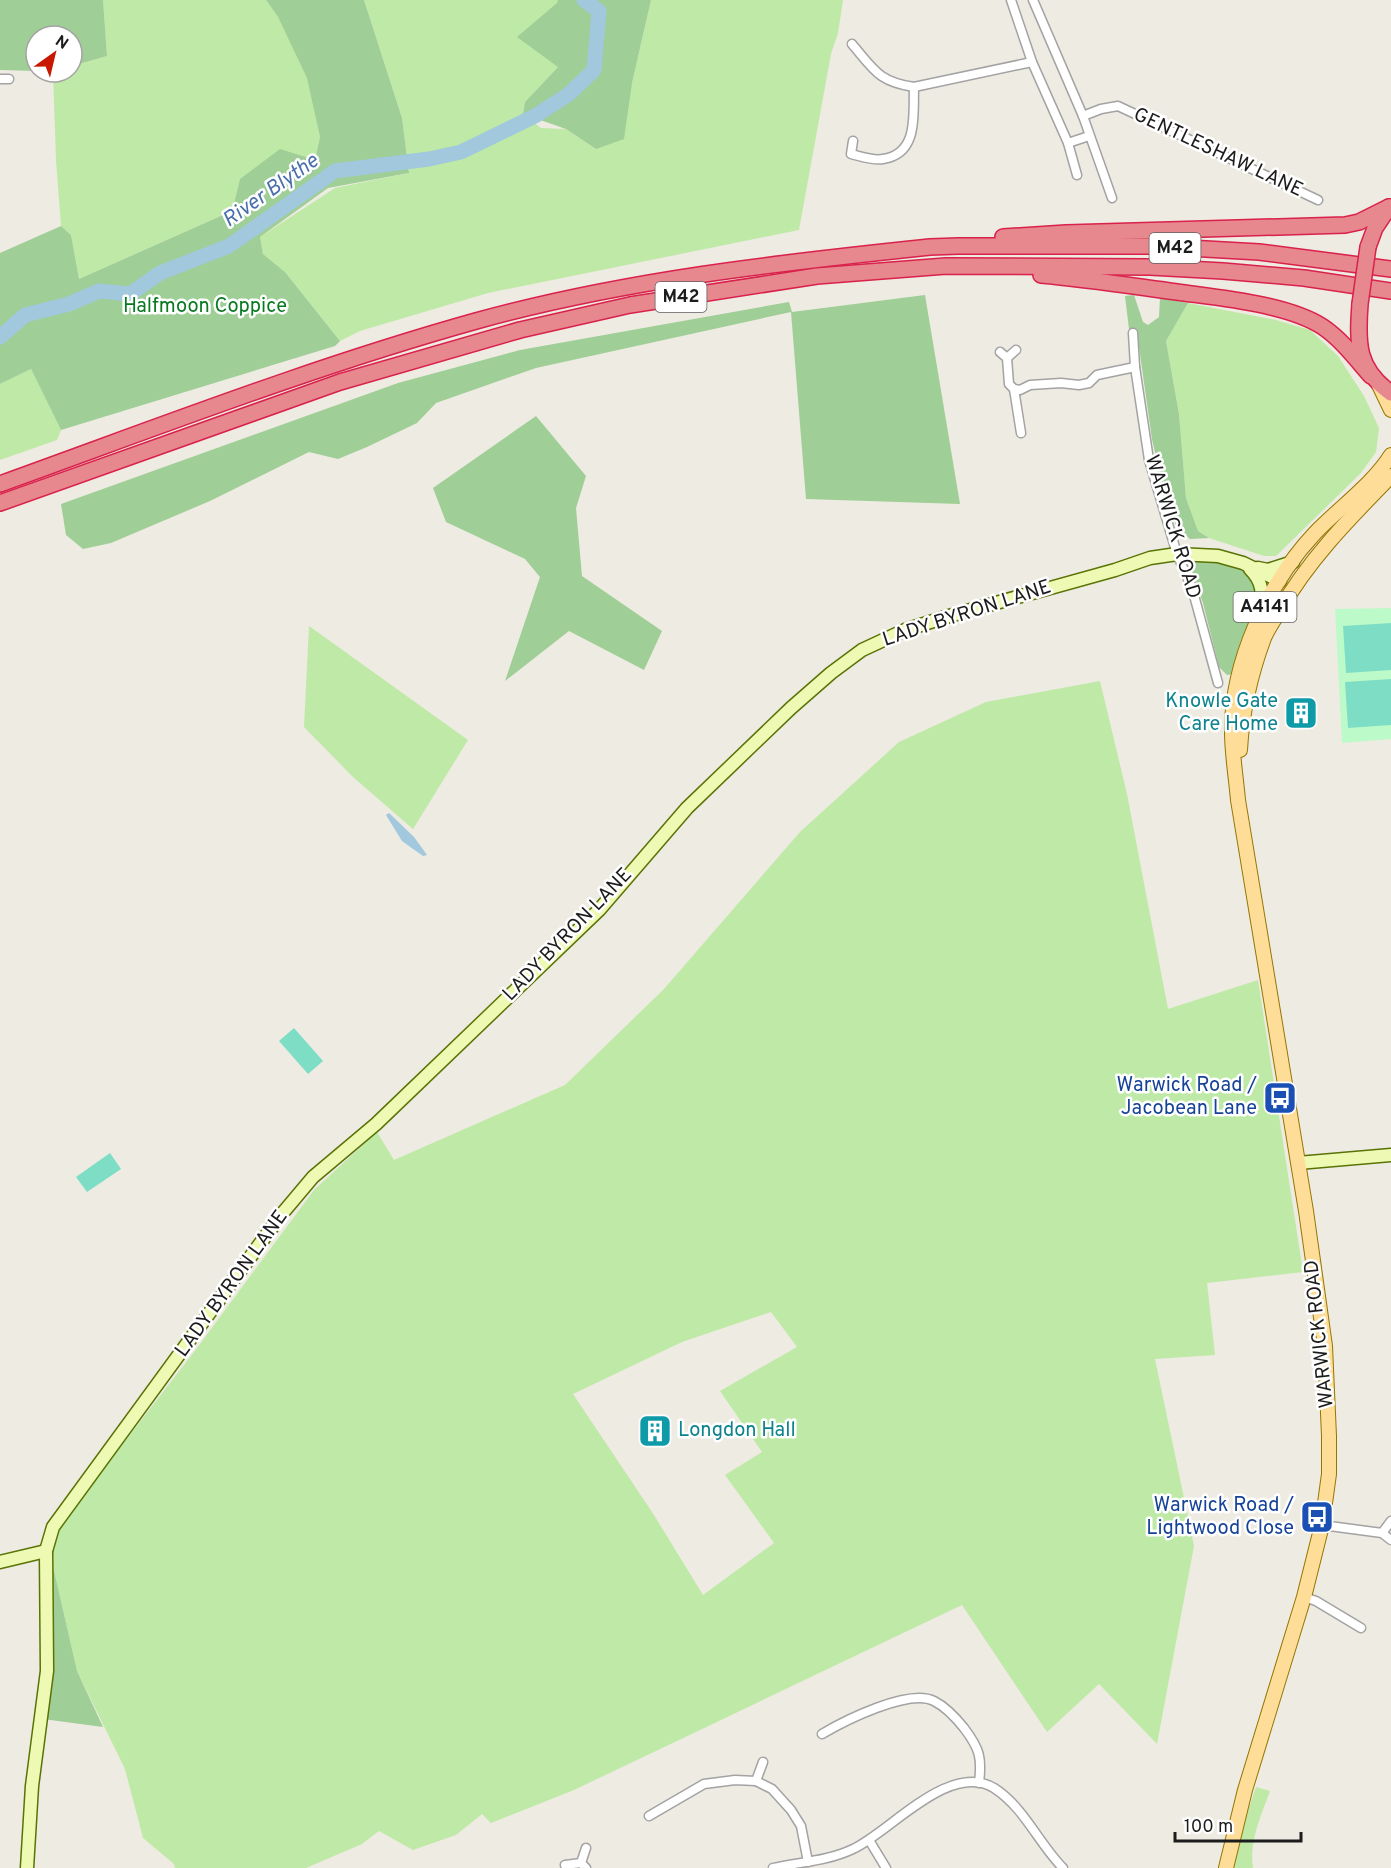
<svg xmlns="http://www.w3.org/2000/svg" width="1391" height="1868" viewBox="0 0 1391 1868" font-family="Overpass,sans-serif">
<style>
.grass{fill:#bfe9a6;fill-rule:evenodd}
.forest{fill:#9fce96}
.park{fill:#bdfac9}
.pitch{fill:#7edec5}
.water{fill:#a1c8dc}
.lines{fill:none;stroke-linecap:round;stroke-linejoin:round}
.river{stroke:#a1c8dc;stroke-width:15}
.street-casing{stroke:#a3a3a3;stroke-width:11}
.secondary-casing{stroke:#597304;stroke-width:15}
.primary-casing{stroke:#947500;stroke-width:16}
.highway-casing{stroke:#d9224b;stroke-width:18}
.street{stroke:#fff;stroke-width:8}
.secondary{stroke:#eefab4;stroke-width:12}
.primary{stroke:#fddd98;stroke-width:14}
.highway{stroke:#e7878e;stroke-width:15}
.highway-bridge-casing{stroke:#d9224b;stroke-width:18;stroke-linecap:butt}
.highway-bridge{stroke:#e7878e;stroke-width:15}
.labels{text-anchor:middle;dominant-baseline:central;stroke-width:5;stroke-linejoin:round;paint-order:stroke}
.shield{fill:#fff;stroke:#606060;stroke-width:1.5}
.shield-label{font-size:18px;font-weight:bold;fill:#1c1c1c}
.street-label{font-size:20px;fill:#1c1c1c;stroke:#fff}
.park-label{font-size:20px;fill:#0a7a21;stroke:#fff}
.culture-label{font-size:20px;fill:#0d838f;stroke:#fff;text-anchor:end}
.transit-label{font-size:20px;fill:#164399;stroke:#fff;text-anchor:end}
.water-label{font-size:21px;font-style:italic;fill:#486eac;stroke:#fff}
</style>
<rect width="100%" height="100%" fill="#eeebe2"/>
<g class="grass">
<polygon points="103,0 266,0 278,17 308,78 320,137 315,160 240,179 232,211 79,279 71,235 61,226 56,160 53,72 72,72 72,66 107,56"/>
<polygon points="364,0 558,0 558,67 525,102 523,114 541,128 566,129 596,149 632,83 651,0 843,0 838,33 831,54 799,230 488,293 360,331 340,341 285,272 263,254 260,237 335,188 409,173 402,118"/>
<polygon points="1188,303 1276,320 1310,330 1338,356 1364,396 1379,428 1376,452 1361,473 1276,556 1264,556 1209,538 1198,531 1186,498 1179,414 1166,341"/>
<polygon points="31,369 61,430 57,440 0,460 0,384"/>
<polygon points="309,626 468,740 413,829 353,777 304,727"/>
<path d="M1100 681 1127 794 1168 1009 1258 980 1303 1272 1207 1283 1215 1355 1155 1359 1194 1546 1157 1744 1099 1684 1047 1732 962 1605 574 1790 491 1823 482 1814 456 1835 413 1850 379 1831 362 1844 306 1868H175L174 1864 143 1838 125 1769 77 1671 52 1562 57 1529 197 1348 314 1190 377 1132 394 1160 565 1085 664 989 800 832 899 742 986 702ZM771 1312 797 1347 720 1391 762 1452 725 1475 774 1543 703 1595 654 1515 573 1394 682 1342Z"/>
<path d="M1256 1787 1270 1791C1261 1816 1249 1841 1253 1868H1231V1861Z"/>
</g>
<g class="forest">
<polygon points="0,0 103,0 107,56 72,66 72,36 36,36 36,71 0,70"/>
<polygon points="266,0 364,0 402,118 409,173 328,188 260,237 263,254 285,272 340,341 335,346 61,430 31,369 0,384 0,253 61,226 71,235 79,279 232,211 240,179 280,149 315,160 320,137 307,78 278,17"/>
<polygon points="558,0 651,0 632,83 624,139 596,149 566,129 523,114 525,102 558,67 517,37 557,3"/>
<polygon points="925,295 960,504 806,499 791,312 536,368 436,403 417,423 367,447 338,459 309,452 210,501 111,543 83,549 66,535 61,504 398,383 520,350 789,302 792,312"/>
<polygon points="1134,295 1143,322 1148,325 1159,317 1160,298 1188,303 1166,341 1179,414 1186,498 1198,531 1209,538 1190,539 1176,526 1162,484 1152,439 1137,333 1129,329 1125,296"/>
<polygon points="536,416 586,476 576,508 582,576 662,631 644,670 569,631 505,681 540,577 525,559 446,522 433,488"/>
<polygon points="1187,558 1231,562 1251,575 1256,587 1253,612 1232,674 1227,675 1219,667 1203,603"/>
<polygon points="52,1562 77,1671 103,1727 43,1719 49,1685"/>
</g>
<polygon class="park" points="1391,608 1391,739 1342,743 1335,609"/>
<g class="pitch">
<polygon points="1391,623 1391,670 1346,673 1343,626"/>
<polygon points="1391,679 1391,725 1348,728 1345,682"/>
<polygon points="294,1028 323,1061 308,1074 279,1041"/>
<polygon points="110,1153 121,1169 87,1192 76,1177"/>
</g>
<polygon class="water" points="389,813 414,837 427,855 423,856 402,841 386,815"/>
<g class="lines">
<polyline class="river" points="0,337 25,315 69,304 99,291 130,294 160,273 229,246 335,171 429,159 461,152 535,116 569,94 594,70 599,11 584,0"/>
<g class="street-casing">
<g id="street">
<polyline points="1011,0 1032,62 1068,143 1077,175"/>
<polyline points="1033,0 1083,116 1112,198"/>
<path d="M852 44C874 70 879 82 914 87"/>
<polyline points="0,79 9,79"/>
<polyline points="1083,116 1101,109 1118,106 1318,200"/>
<path d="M853 141 851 154C860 156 873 161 883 159 919 154 913 114 914 87L1032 62"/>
<polyline points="1068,143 1089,136"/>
<polyline points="1133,333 1135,367 1149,460 1177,554 1192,588 1218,683"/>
<polyline points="1000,352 1007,358 1009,384 1014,389 1020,390 1030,385 1061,383 1079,385 1089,383 1097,375 1135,367"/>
<polyline points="1007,358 1016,350"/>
<polyline points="1014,389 1021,433"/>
<polyline points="1322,1525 1382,1533 1391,1521"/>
<polyline points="1382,1533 1391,1540"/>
<polyline points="1304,1597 1316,1601 1361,1628"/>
<path d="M822 1734C844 1721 909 1688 934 1701 946 1707 956 1718 964 1728 980 1749 982 1758 979 1783"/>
<polyline points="756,1781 763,1762"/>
<polyline points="649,1816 704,1784 735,1780 756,1781 772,1789 791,1810 801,1826 808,1862"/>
<polyline points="869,1840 886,1868"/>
<polyline points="565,1865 581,1863"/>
<polyline points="586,1868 581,1863 586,1848"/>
<path d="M773 1868C800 1862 828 1861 853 1849 890 1832 949 1761 994 1788 1024 1807 1039 1844 1063 1868"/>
</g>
</g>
<g class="secondary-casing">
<g id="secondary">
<polyline points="1258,568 1268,570 1293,562"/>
<path d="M1250 569C1263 582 1263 593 1260 610"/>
<polyline points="1298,1163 1391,1155"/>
<polyline points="0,1562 46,1551"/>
<polyline points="27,1868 32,1786 47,1671 46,1551 53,1527 281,1215 313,1177 376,1124 599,910 687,808 791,708 831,673 862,650 905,630 949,616 1115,570 1150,558 1177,554 1218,556 1243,563 1280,581"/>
</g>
</g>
<g class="primary-casing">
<g id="primary">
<polyline points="1379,385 1391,410"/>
<path d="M1240 750C1242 713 1251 673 1264 638 1268 628 1275 619 1280 610 1309 559 1350 518 1391 476"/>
<path d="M1226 1868 1245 1790 1304 1597 1322 1525 1329 1474V1436L1325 1346 1306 1211 1238 800C1236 777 1232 754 1232 732 1231 663 1268 583 1315 533 1340 507 1372 485 1391 455"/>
</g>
</g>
<g class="highway-casing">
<g id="highway">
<polyline points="1003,237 1066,233 1345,225 1359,222 1389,207"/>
<polyline points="1368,247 1375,228 1389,207"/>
<path d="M1041 275C1087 279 1132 286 1177 292 1220 298 1288 304 1323 327 1342 340 1356 359 1371 376"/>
<path d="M1360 304C1357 343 1357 369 1391 393"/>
<path d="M0 484C158 427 315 366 476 321 624 280 777 263 930 247L958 246H1153L1259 252 1391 269"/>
<polyline points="0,503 340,382 520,330 630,305 817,276 946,266 1150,267 1223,271 1304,278 1391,291"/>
</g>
</g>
<use href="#street" class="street"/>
<use href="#secondary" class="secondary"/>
<use href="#primary" class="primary"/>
<use href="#highway" class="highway"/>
<g class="highway-bridge-casing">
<polyline id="highway-bridge" points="1360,304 1368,247"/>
</g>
<use href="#highway-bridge" class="highway-bridge"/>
</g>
<defs>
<g id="building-square" transform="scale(1.725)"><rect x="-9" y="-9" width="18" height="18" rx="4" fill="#0f9aa8" stroke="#fff"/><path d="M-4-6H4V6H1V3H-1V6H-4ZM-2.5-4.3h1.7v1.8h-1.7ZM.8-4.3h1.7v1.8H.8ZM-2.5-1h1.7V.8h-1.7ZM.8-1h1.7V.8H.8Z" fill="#fff"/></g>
<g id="bus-square" transform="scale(1.725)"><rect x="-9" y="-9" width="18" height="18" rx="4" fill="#1a4fb4" stroke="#fff"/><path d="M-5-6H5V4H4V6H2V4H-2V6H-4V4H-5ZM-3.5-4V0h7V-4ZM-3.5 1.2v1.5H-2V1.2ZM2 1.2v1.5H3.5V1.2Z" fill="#fff"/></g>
</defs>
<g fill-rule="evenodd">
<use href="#building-square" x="1301" y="713"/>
<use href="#bus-square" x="1280" y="1098"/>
<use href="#building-square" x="655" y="1431"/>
<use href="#bus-square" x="1317" y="1517"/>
</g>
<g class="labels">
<g class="shield">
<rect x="1149.5" y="233" width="51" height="30" rx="4.5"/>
<rect x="655.5" y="282" width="51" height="30" rx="4.5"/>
<rect x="1233.5" y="592" width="63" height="30" rx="4.5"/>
</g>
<g class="shield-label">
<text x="1175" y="248">M42</text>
<text x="681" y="297">M42</text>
<text x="1265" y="607">A4141</text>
</g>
<g class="street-label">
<text transform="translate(1218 153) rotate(25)">GENTLESHAW LANE</text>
<text transform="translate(1172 527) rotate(73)">WARWICK ROAD</text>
<text transform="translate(967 614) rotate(-18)">LADY BYRON LANE</text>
<text transform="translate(568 935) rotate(-46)">LADY BYRON LANE</text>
<text transform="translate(232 1284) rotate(-54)">LADY BYRON LANE</text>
<text transform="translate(1320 1334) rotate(-96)">WARWICK ROAD</text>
</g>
<g class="park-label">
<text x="205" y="307">Halfmoon Coppice</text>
</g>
<g class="culture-label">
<text x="1278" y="702">Knowle Gate<tspan x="1278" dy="23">Care Home</tspan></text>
<text x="678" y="1431" text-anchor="start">Longdon Hall</text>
</g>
<g class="transit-label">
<text x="1257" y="1086">Warwick Road /<tspan x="1257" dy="23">Jacobean Lane</tspan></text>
<text x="1294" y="1506">Warwick Road /<tspan x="1294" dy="23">Lightwood Close</tspan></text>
</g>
<g class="water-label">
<text transform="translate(271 191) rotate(-35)">River Blythe</text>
</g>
</g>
<g transform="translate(54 54) rotate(34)"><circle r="28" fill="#ffffff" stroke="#a4a4a4" stroke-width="1.5"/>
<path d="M0-4.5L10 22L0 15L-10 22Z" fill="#c81800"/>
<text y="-9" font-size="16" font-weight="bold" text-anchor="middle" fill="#1c1c1c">N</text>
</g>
<path d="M1175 1832v9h126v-9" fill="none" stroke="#1c1c1c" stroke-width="3"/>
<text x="1184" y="1832" font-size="18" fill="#1c1c1c" stroke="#ffffff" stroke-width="4.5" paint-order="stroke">100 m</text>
</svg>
